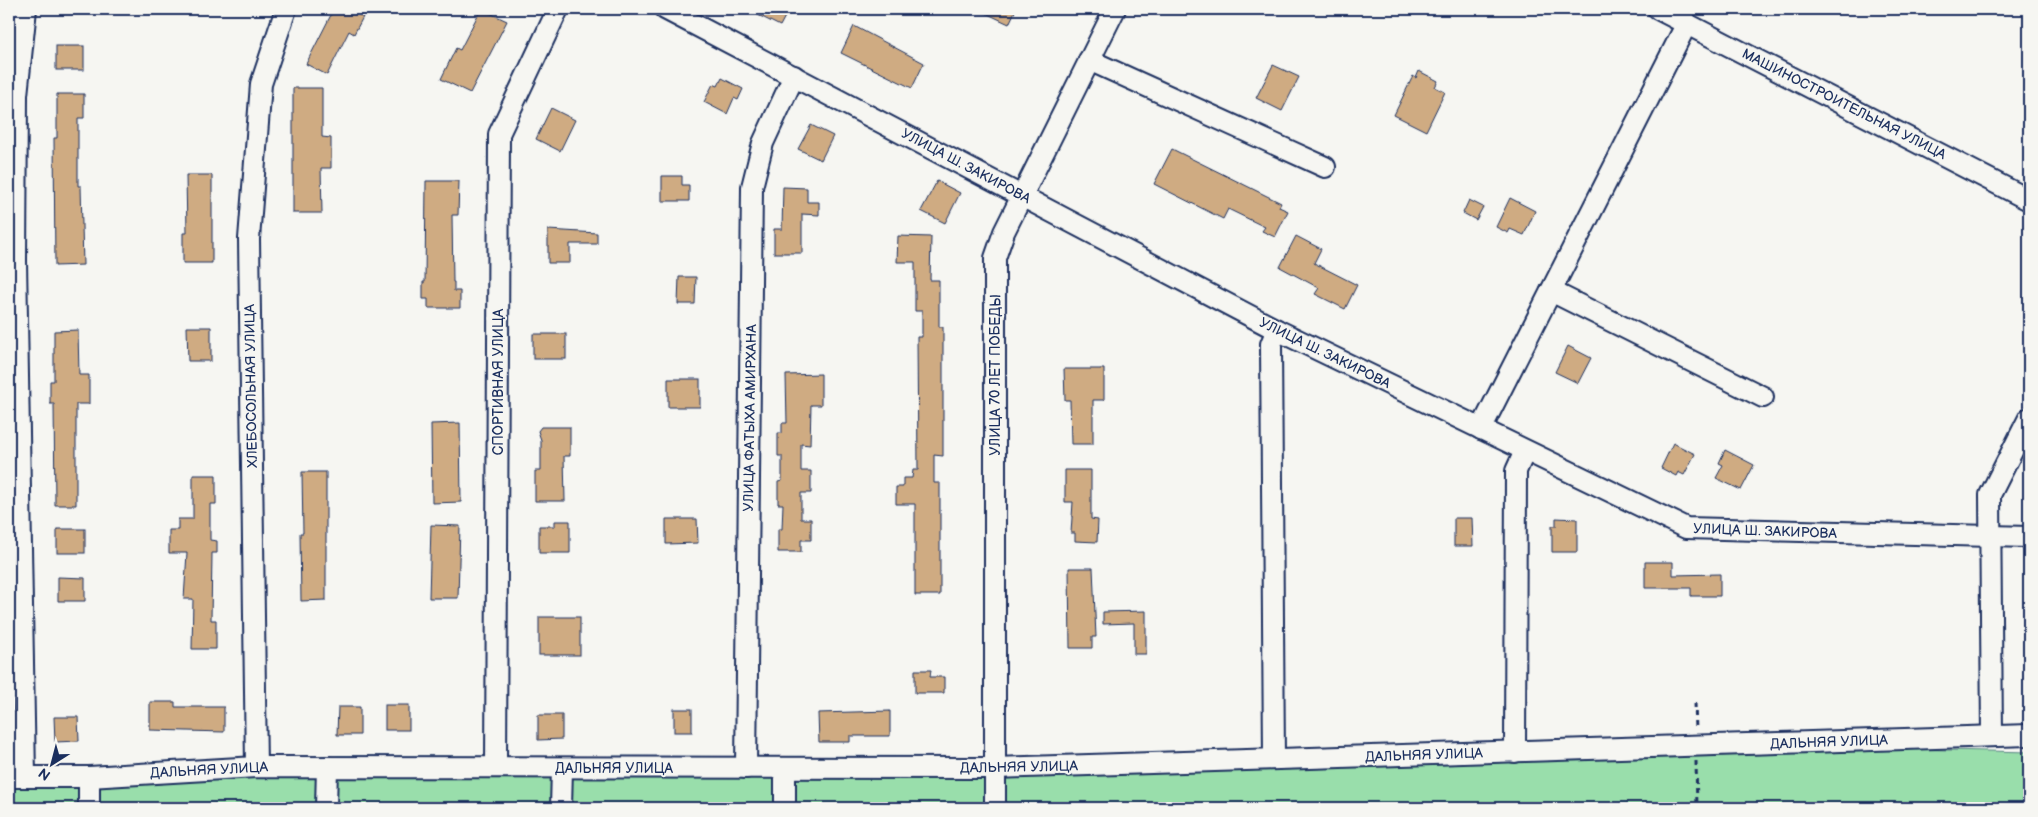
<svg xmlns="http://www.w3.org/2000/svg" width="2038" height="817" viewBox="0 0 2038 817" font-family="'Balsamiq Sans',sans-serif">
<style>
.green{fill:#99deab;stroke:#5a8684}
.building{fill:#cfab82;stroke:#1b2f5e}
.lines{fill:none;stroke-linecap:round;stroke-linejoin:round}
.minor-casing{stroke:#1b2f5e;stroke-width:24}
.path{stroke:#1b2f5e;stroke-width:3;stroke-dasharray:5 4;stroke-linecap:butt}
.minor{stroke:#f6f6f2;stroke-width:20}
.labels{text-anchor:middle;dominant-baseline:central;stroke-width:4;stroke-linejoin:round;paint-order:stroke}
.street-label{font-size:14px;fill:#1b2f5e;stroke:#f6f6f2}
</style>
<rect width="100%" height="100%" fill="#f6f6f2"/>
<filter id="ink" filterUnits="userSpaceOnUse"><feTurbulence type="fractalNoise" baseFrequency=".02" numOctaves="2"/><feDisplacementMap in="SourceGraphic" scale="10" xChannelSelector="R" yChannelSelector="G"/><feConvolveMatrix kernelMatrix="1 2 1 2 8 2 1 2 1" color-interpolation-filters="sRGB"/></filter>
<g filter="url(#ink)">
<polygon class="green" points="1740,745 2029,752 2029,808 9,808 9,778 821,777"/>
<g class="building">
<polygon points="334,9 360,9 358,14 363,17 354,34 349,31 327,75 306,64"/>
<polygon points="481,9 507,21 470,93 441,79 456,48 460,50"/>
<polygon points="746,9 789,9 780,26"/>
<polygon points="977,9 1016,9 1009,24"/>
<polygon points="854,26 924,63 912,88 841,53"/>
<rect x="56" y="46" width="28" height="24"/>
<polygon points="1273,65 1299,77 1282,111 1256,98"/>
<polygon points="1419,71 1438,81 1435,87 1445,92 1426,131 1394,115 1413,76 1416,78"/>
<polygon points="722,78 743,89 738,100 734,98 727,114 704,102 713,84 718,86"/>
<polygon points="293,88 322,88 322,137 331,138 331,168 321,168 322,213 293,213"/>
<polygon points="57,94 84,94 84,118 78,118 78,186 81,186 83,265 55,266 54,138 57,138"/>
<polygon points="551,108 575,120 560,151 536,139"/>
<polygon points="811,125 833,136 821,160 798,149"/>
<polygon points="1172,149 1281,203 1279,207 1288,211 1275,237 1262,231 1265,227 1228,209 1223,219 1154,184"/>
<polygon points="186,175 212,175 212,263 183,263 183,233 187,233"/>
<polygon points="662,176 682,176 682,185 689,185 689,201 662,201"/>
<polygon points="426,181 459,181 458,215 452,215 453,282 454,282 454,291 460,291 460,308 428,308 428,299 423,299 423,282 425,282"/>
<polygon points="937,181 960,193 945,223 921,211"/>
<polygon points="783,187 807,188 807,202 819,202 819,215 802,214 802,253 774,253 774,229 782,229"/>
<polygon points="1510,198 1535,211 1524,235 1510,229 1508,233 1496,227"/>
<polygon points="1469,200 1483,207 1476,220 1463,213"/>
<polygon points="548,230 597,233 597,244 570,244 570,263 548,263"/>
<polygon points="898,236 931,237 930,280 939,280 939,327 943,327 943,456 934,455 934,483 940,483 940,595 915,595 915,504 896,504 896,487 903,487 903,478 912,478 913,470 918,470 917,337 922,337 922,311 915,311 915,262 897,262"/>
<polygon points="1296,236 1321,249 1314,263 1357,285 1345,309 1315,294 1319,288 1280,267"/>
<polygon points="679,277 696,277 695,304 678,304"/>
<polygon points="187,327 211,327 211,361 188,361"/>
<polygon points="78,330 79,375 89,375 89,404 76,404 76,505 55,505 54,404 50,404 50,381 54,381 54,331"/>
<rect x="533" y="334" width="33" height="25"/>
<polygon points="1568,346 1591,358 1578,383 1555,372"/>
<polygon points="1064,369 1104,369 1104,400 1093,400 1093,444 1071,444 1070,400 1065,400"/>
<polygon points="821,374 821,405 811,405 810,445 801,444 801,471 811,471 811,493 801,493 801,519 811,519 811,540 801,540 801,552 778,552 778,529 782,529 783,504 778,504 778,482 782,481 782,456 778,456 778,433 782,433 782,423 787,423 786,375"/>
<rect x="668" y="379" width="32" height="28"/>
<polygon points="460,423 461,502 432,503 431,424"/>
<polygon points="541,427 570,427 570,456 564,456 565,501 535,501 535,471 541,471 541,440 538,431"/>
<polygon points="1673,443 1695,454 1684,475 1678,472 1676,476 1661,468"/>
<polygon points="1725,450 1754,465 1741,490 1716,478 1723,465 1719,463"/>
<polygon points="1065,470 1091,470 1091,519 1098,520 1097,542 1075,541 1075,533 1071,533 1073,502 1065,502"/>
<polygon points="302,472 326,472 326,600 301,601 300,533 303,533"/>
<polygon points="193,475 216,475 216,504 210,504 210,540 217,541 217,553 212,553 211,620 216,620 216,649 192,649 193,599 184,599 187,553 169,553 169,530 178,530 178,519 193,519"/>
<polygon points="1454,518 1472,518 1473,546 1454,546"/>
<polygon points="1556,518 1577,519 1577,552 1552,552 1552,526 1556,526"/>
<polygon points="666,519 697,519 698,543 666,544"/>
<polygon points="555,521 570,521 570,553 539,553 539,526 555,526"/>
<polygon points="431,525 460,526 458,598 429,598"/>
<rect x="57" y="529" width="28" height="24"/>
<polygon points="1645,562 1673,562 1673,575 1720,574 1720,596 1691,596 1691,588 1645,588"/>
<polygon points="1069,568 1093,568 1096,637 1092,637 1092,648 1070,648"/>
<polygon points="58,577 85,578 85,601 58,601"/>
<polygon points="1146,611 1146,654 1134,654 1134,623 1103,624 1103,612"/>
<rect x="539" y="617" width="41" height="38"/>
<polygon points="915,670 931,670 930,677 944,677 944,693 915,693"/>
<polygon points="150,702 175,702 175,707 224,707 224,732 150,730"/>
<rect x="385" y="705" width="24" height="25"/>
<polygon points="338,707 360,707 360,735 337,735"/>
<rect x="674" y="709" width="18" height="23"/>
<polygon points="890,711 890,736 850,736 850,742 819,742 818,713"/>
<polygon points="538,715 562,715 562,739 538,740"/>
<polygon points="54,717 78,717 79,741 55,742"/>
</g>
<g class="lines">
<g class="minor-casing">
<g id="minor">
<polyline points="665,9 1277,330 1686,528 2029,537"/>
<polyline points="1658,9 2029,200"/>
<polyline points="1089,60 1325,167"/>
<polyline points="1551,291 1763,397"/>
<polyline points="1481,429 1687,23"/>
<polyline points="1992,736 1990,495 2029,418"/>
<polyline points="1515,752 1516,471 1525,451"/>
<polyline points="1274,759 1271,344 1277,330"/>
<polyline points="256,767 249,239 261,84 286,9"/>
<polyline points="496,767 499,134 558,9"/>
<polyline points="746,768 752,187 763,143 794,76"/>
<polyline points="9,777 89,777 256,767 995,768 2029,735"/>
<polyline points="25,777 16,261 17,95 26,9"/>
<polyline points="89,808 89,777"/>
<polyline points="326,808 327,767"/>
<polyline points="561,808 562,768"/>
<polyline points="785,808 785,768"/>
<polyline points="995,808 995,258 1004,232 1115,9"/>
</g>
</g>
<g class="path">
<polyline points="1695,703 1696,730"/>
<polyline points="1696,761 1697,808"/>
</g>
<use href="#minor" class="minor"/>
</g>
</g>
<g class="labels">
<g class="street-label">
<text transform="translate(1844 104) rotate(27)">МАШИНОСТРОИТЕЛЬНАЯ УЛИЦА</text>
<text transform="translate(966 166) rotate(28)">УЛИЦА Ш. ЗАКИРОВА</text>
<text transform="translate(1325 353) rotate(26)">УЛИЦА Ш. ЗАКИРОВА</text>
<text transform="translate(995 375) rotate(-90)">УЛИЦА 70 ЛЕТ ПОБЕДЫ</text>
<text transform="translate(498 382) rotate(-90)">СПОРТИВНАЯ УЛИЦА</text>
<text transform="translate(251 386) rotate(-91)">ХЛЕБОСОЛЬНАЯ УЛИЦА</text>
<text transform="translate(750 418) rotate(-89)">УЛИЦА ФАТЫХА АМИРХАНА</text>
<text transform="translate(1765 531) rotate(2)">УЛИЦА Ш. ЗАКИРОВА</text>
<text transform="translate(1829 742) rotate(-2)">ДАЛЬНЯЯ УЛИЦА</text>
<text transform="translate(1424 755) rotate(-2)">ДАЛЬНЯЯ УЛИЦА</text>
<text transform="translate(1019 767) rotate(-1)">ДАЛЬНЯЯ УЛИЦА</text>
<text x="614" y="768">ДАЛЬНЯЯ УЛИЦА</text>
<text transform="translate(209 770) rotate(-3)">ДАЛЬНЯЯ УЛИЦА</text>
</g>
</g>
<rect width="2038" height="817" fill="none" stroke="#f6f6f2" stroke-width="30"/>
<rect x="15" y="15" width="2008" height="787" fill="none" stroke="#1b2f5e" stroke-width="2" filter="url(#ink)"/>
<g transform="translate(52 764) rotate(216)" stroke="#f6f6f2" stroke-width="4" paint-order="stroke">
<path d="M0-4L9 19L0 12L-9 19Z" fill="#1b2f5e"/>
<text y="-8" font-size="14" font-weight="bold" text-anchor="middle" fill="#1b2f5e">N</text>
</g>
</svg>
